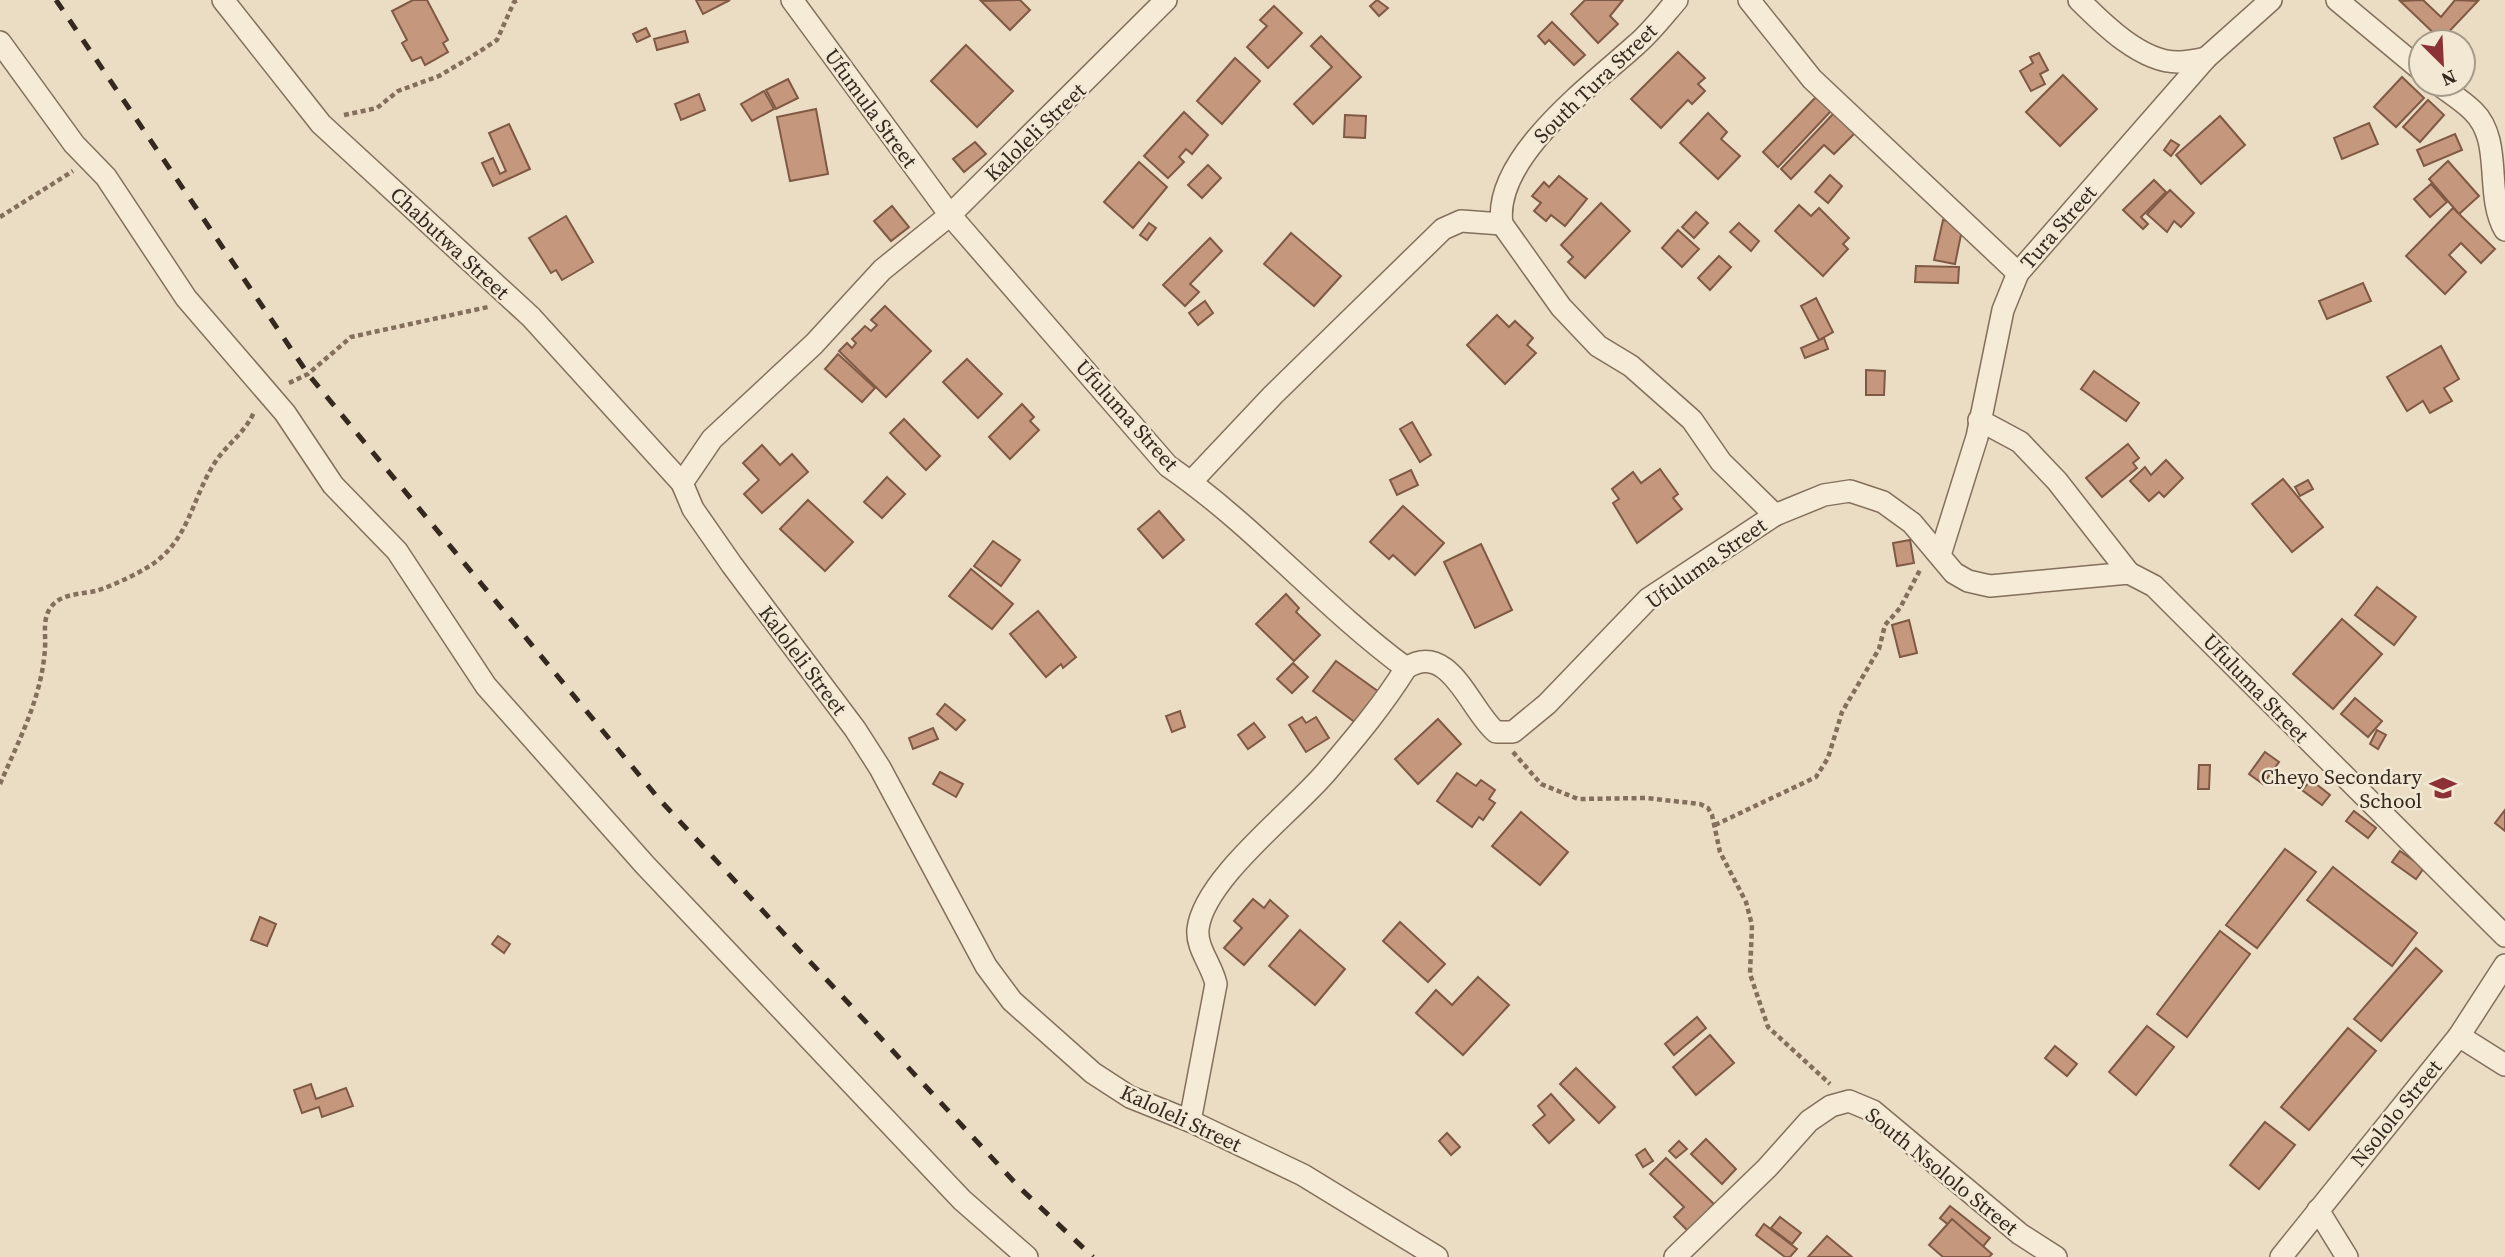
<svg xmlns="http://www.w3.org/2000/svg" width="2505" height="1257" viewBox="0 0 2505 1257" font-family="'Source Serif 4',serif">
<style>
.building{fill:#c5987d;stroke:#805944;stroke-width:2}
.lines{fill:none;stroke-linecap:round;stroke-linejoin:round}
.street-casing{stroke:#836f5c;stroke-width:24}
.path{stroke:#836f5c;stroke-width:4.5;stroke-dasharray:5 3.5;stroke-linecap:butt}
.street{stroke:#f5ebd6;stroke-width:21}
.rail{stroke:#34281f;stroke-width:5;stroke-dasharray:12 12;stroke-linecap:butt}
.labels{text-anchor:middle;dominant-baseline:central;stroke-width:5;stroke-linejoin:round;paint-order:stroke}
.street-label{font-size:21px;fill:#34281f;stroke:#f2e8d3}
.poi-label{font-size:21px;fill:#34281f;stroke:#f2e8d3;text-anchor:end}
</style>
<rect width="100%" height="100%" fill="#eaddc4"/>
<g class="building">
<polygon points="413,0 427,0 448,40 443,43 448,52 425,65 421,57 412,61 402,43 407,40 392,11"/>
<polygon points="696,0 730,0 703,14"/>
<polygon points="1020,0 1030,10 1010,30 981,1"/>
<polygon points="1377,0 1388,8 1379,16 1370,6"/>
<polygon points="1623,0 1610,16 1618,24 1598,43 1571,14 1585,0"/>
<polygon points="2423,0 2441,17 2455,0 2478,1 2441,40 2400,1"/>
<polygon points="1274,6 1302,33 1268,68 1247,47 1267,26 1260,20"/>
<polygon points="1552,22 1585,55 1574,65 1549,40 1545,44 1538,36"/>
<polygon points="646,28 650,36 637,42 633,34"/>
<polygon points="685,31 688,42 657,50 654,39"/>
<polygon points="1321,36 1361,77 1313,124 1294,104 1332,67 1311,46"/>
<polygon points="966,45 1013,91 977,127 931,81"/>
<polygon points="1678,52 1705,78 1698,84 1705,91 1692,104 1688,100 1661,128 1631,99"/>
<polygon points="2039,53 2048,70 2040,74 2045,84 2031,91 2020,71 2033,63 2030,57"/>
<polygon points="1235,58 1260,81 1222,124 1197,101"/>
<polygon points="2063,75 2097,109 2060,146 2026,112"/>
<polygon points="2402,77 2424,98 2396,127 2374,107"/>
<polygon points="788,79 798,98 776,109 766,90"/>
<polygon points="764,91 774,109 752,121 741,104"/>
<polygon points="699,94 705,110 681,120 675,104"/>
<polygon points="1816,97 1831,111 1778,167 1763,152"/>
<polygon points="2428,100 2444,115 2420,142 2403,127"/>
<polygon points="816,109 828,174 790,181 777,117"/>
<polygon points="1184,112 1208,135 1192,154 1186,149 1179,157 1184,162 1168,178 1144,156"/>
<polygon points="1708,113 1727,132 1721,139 1740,156 1718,179 1680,143"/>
<polygon points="1834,113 1855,133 1834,154 1824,145 1791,179 1781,169"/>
<polygon points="1345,115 1366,116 1365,138 1344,137"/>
<polygon points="2220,116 2245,145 2201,184 2176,155"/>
<polygon points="2369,123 2378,144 2342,159 2334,138"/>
<polygon points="509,124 530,169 493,186 482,163 493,158 500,174 506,171 489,133"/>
<polygon points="2455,134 2462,150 2424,166 2417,150"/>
<polygon points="2171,140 2179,145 2171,156 2164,150"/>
<polygon points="975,142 986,154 964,172 953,159"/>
<polygon points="2448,161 2479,196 2459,214 2429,179"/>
<polygon points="1139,162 1167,187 1133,228 1104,202"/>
<polygon points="1208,165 1221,178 1202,198 1188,185"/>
<polygon points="1830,175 1842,186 1828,203 1815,192"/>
<polygon points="1559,176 1587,199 1565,226 1551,215 1546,221 1534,211 1541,203 1532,196 1544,182 1549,187"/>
<polygon points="2154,180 2166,192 2141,217 2148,224 2143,229 2123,210"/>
<polygon points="2431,184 2447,202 2430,217 2414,199"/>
<polygon points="2170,190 2194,213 2181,227 2174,221 2167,232 2147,214"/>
<polygon points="1601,203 1630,231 1585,278 1568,262 1573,257 1561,245"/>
<polygon points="1799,205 1811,216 1819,208 1849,238 1843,244 1848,249 1823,276 1775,231"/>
<polygon points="892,206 909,227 891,241 874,221"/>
<polygon points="2453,208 2495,249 2481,263 2461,243 2449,255 2466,272 2445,294 2406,256"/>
<polygon points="1696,212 1708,223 1694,238 1682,227"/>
<polygon points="566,216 593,262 562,280 556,270 551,273 529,238"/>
<polygon points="1943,220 1963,225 1955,264 1934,260"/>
<polygon points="1149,223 1156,228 1147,240 1140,235"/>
<polygon points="1739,223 1759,241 1751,251 1730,232"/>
<polygon points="1678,230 1699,249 1682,267 1662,248"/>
<polygon points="1291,233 1341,276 1314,306 1264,264"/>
<polygon points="1210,238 1222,251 1190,284 1199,292 1185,306 1163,285"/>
<polygon points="1719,256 1731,267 1710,290 1698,278"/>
<polygon points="1916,266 1959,267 1958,283 1915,282"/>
<polygon points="2363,283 2371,301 2327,319 2319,301"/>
<polygon points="1816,298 1833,332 1819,340 1801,306"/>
<polygon points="1205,301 1213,313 1198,325 1189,313"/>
<polygon points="885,306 931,351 886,397 839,351 847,343 852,348 856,343 852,339 865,326 871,331 877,325 871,320"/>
<polygon points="1497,315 1509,327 1515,321 1533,338 1527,345 1536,353 1505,384 1467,345"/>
<polygon points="1824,338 1828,349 1805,358 1801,348"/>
<polygon points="2441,346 2459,379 2444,388 2452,401 2430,413 2423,401 2407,411 2387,377"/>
<polygon points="838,354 875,388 862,402 825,369"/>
<polygon points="967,359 1002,394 978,418 943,382"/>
<polygon points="1866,370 1885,371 1884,395 1866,395"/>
<polygon points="2094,371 2139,403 2126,421 2081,389"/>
<polygon points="1022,404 1034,417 1030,421 1039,430 1010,459 989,437"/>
<polygon points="904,419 940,456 926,470 890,433"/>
<polygon points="1412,422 1431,455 1420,462 1400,429"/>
<polygon points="2128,444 2139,458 2133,463 2137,468 2102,497 2086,478"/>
<polygon points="762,445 780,465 792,454 808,472 762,513 744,494 759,480 743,463"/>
<polygon points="2166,460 2183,478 2164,497 2159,492 2149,501 2130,481 2145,467 2151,475"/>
<polygon points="1660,469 1678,494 1673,498 1682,509 1637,543 1613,503 1619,499 1612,489 1633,472 1641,483"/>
<polygon points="1411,470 1418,485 1397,495 1390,480"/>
<polygon points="887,477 905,494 882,518 864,502"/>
<polygon points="2283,479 2323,527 2292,552 2252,504"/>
<polygon points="2308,480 2313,489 2300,496 2295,487"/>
<polygon points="808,500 853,542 825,571 780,529"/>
<polygon points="1403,506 1444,543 1415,575 1393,555 1389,559 1370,542"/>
<polygon points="1159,511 1184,540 1163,558 1138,529"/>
<polygon points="1910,540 1914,563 1897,566 1893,543"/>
<polygon points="993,541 1020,560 1001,586 974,566"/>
<polygon points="1481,544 1512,610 1475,628 1444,562"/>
<polygon points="971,569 1013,604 992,629 949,596"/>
<polygon points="2377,587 2416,617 2394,645 2355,615"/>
<polygon points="1286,594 1299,608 1296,612 1320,635 1294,661 1256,624"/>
<polygon points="1038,611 1076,657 1063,668 1061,664 1046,677 1010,634"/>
<polygon points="2342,619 2382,654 2333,709 2293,674"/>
<polygon points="1909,620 1917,653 1900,657 1892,625"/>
<polygon points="1336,661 1379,692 1356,723 1313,691"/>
<polygon points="1293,663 1308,677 1292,693 1277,679"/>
<polygon points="2355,698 2382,721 2368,737 2341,714"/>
<polygon points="945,704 965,720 956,730 937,714"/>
<polygon points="1180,711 1185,727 1172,732 1166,716"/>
<polygon points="1302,717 1306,723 1316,717 1329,738 1306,752 1289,725"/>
<polygon points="1438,719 1461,744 1418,784 1395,759"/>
<polygon points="1254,723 1265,737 1248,749 1238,735"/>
<polygon points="933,728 938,739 913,749 909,738"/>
<polygon points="2377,730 2386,735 2378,749 2370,744"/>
<polygon points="2265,752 2279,762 2263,784 2249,774"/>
<polygon points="2199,765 2210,765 2209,789 2198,789"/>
<polygon points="940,772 963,784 956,797 933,784"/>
<polygon points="1457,773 1476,786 1481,780 1495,790 1489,799 1495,803 1483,820 1479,817 1472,827 1437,801"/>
<polygon points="2311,780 2330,795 2322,805 2302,790"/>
<polygon points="2505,810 2505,831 2495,823"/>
<polygon points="2354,811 2376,828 2368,838 2346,821"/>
<polygon points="1521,812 1568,852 1540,885 1492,846"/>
<polygon points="2285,849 2316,872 2257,948 2226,925"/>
<polygon points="2400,851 2424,868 2416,879 2392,862"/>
<polygon points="2333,867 2417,933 2392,966 2307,900"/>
<polygon points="1253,899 1264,908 1270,900 1288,916 1244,965 1224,948 1242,928 1234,921"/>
<polygon points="260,917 276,924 267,946 251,940"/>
<polygon points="1400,922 1445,964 1428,982 1383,941"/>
<polygon points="1300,930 1345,969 1315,1005 1269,966"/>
<polygon points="2220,931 2250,954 2187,1037 2157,1014"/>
<polygon points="498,936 510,944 504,953 492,944"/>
<polygon points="2416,948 2442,971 2381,1041 2354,1019"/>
<polygon points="1478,977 1509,1005 1463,1055 1416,1013 1436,990 1452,1005"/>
<polygon points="1697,1017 1706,1028 1674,1055 1665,1044"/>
<polygon points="2147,1026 2174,1047 2136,1095 2109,1072"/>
<polygon points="2348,1028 2376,1051 2309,1130 2281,1107"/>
<polygon points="1710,1035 1734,1063 1696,1095 1673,1067"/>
<polygon points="2055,1046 2077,1064 2067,1076 2045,1058"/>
<polygon points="1576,1068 1615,1107 1599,1123 1560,1084"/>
<polygon points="311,1084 316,1099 346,1088 353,1106 322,1117 319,1107 302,1113 294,1090"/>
<polygon points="1551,1094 1574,1120 1549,1143 1533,1125 1545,1115 1538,1106"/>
<polygon points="2265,1122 2295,1145 2259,1189 2230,1165"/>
<polygon points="1447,1133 1460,1147 1451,1155 1439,1141"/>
<polygon points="1706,1139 1736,1169 1722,1184 1691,1154"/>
<polygon points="1679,1141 1687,1149 1676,1158 1669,1151"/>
<polygon points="1645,1149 1653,1161 1643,1167 1636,1155"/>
<polygon points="1666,1158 1714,1204 1688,1231 1674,1217 1684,1207 1650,1174"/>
<polygon points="1950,1206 1990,1238 1980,1250 1940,1218"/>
<polygon points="1780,1217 1801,1233 1792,1244 1771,1228"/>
<polygon points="1952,1219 1992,1254 1989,1257 1943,1257 1929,1245"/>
<polygon points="1764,1224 1797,1249 1790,1257 1785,1257 1756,1235"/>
<polygon points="1827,1236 1852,1257 1808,1257"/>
</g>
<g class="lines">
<g class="street-casing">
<g id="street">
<polyline points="223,0 321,124 531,317 682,483 693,509 732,565 855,729 880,768 986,966 1012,1001 1093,1073 1130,1097 1190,1121 1303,1175 1437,1257"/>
<path d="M792 0 950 215 1168 466C1254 525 1322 606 1406 668 1450 640 1470 711 1496 732H1513L1547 704 1648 599 1775 515 1824 495 1850 491 1883 502 1912 523 1954 573 1968 581 1990 586 2129 573 2154 586 2505 936"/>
<path d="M1677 0C1664 15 1652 31 1637 44 1593 84 1492 158 1502 224L1561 307 1598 346 1631 366 1692 420 1721 462 1775 515"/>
<polyline points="1749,0 1812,79 2018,273"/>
<path d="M2079 0C2103 24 2142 63 2179 62 2188 62 2197 60 2206 58"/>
<polyline points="2337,0 2421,70"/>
<polyline points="0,42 74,144 106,177 186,298 285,413 333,485 397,551 486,686 645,865 962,1200 1027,1257"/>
<path d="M2438 84C2450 93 2463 101 2473 111 2504 141 2484 194 2505 230"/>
<polyline points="1979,420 2020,442 2057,481 2129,573"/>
<polyline points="1191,482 1273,395 1443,229 1461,221 1502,224"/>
<polyline points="682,483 712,439 814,344 882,270 950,215 1166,0"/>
<polyline points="1940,555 1977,437 2003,310 2018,273 2206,58 2271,0"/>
<polyline points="2459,1036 2505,1065"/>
<path d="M1190 1121 1216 984C1212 965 1196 948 1198 929 1204 878 1295 810 1328 770 1356 737 1383 705 1406 668"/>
<polyline points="2318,1210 2347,1257"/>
<polyline points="1675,1257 1767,1168 1809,1121 1831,1106 1849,1101 1873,1111 2020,1234 2056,1257"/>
<polyline points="2281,1257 2459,1036 2505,965"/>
</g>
</g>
<g class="path">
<polyline points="344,115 377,108 398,91 439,76 471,57 497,40 514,2 518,0"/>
<polyline points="0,217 73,171"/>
<polyline points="289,383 308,374 351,337 488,307"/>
<polyline points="1513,752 1541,784 1578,799 1646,798 1700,804 1708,808 1712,815 1720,852 1746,902 1752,925 1750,974 1768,1027 1830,1084"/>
<path d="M0 784C19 740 42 697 45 648 46 634 42 619 51 607 62 592 83 595 99 590 116 584 133 576 148 567 191 541 191 496 218 458 230 442 246 431 254 412"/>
<polyline points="1715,825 1816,777 1828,758 1842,712 1879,649 1885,625 1900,608 1921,568"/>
</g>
<use href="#street" class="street"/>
<polyline class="rail" points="56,0 308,374 659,799 1020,1188 1093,1257"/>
</g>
<defs>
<g id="school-bare" transform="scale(2.1)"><path d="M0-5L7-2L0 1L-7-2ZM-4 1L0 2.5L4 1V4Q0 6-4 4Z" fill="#8c3136" stroke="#f2e8d3" stroke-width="2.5" paint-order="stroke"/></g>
</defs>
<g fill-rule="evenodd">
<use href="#school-bare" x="2443" y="788"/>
</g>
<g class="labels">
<g class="street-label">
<text transform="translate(1595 83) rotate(-44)">South Tura Street</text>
<text transform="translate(871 108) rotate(54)">Ufumula Street</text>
<text transform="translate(1035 132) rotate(-44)">Kaloleli Street</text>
<text transform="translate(2058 227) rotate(-49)">Tura Street</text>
<text transform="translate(450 243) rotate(43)">Chabutwa Street</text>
<text transform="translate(1127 415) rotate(48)">Ufuluma Street</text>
<text transform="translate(1706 563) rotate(-35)">Ufuluma Street</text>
<text transform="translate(803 660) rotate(53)">Kaloleli Street</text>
<text transform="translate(2256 688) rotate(46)">Ufuluma Street</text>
<text transform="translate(2396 1113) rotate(-51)">Nsololo Street</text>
<text transform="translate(1181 1118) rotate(25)">Kaloleli Street</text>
<text transform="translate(1942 1171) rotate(39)">South Nsololo Street</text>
</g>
<g class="poi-label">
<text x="2422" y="776">Cheyo Secondary<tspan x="2422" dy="24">School</tspan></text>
</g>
</g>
<g transform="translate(2442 63) rotate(156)"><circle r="33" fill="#f2e8d3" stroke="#a69b8b" stroke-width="2"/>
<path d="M0-5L12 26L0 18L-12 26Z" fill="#8c3136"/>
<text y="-10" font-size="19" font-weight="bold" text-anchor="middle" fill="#34281f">N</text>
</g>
</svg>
